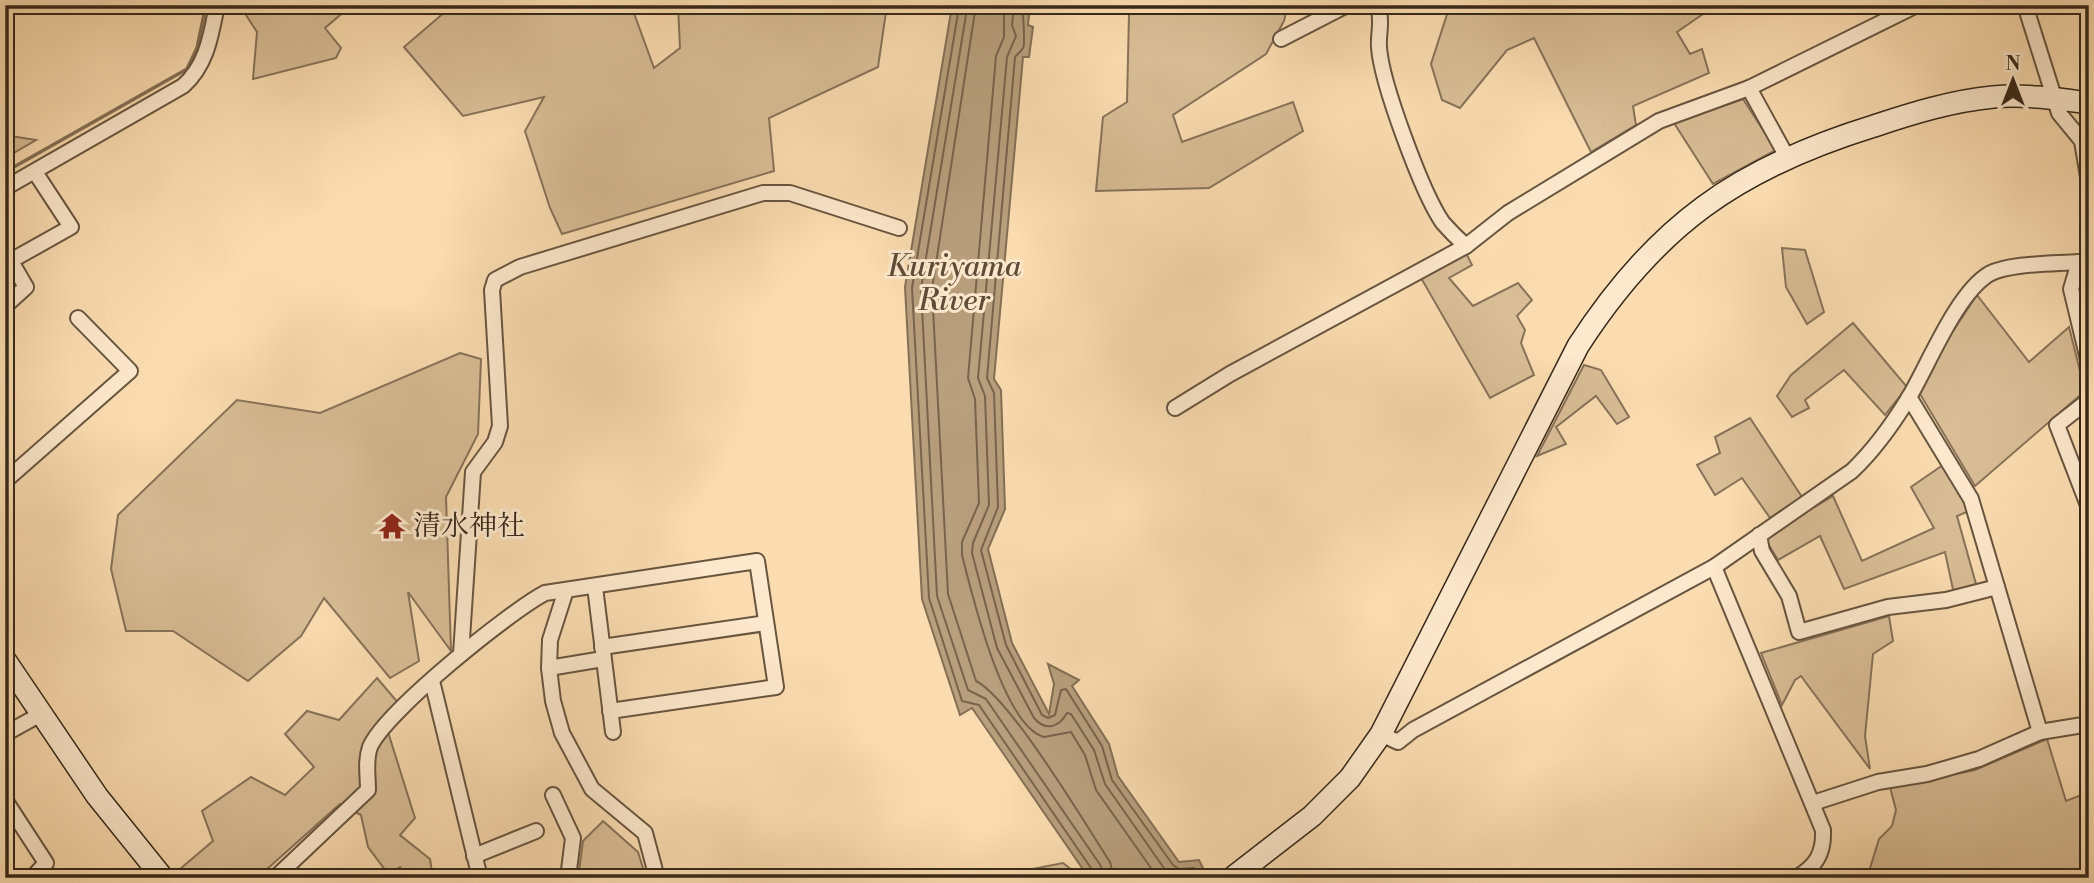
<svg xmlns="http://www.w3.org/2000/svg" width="2094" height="883" viewBox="0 0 2094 883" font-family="'Libre Bodoni','Noto Serif JP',serif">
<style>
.green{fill:#d9bd96;stroke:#887258;stroke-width:2}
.water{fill:#b89f7d;stroke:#846f55;stroke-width:2}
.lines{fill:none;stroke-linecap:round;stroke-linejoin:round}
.shore{stroke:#78644b;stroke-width:2}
.stream{stroke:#846f55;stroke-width:3.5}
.street-casing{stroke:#68553f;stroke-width:18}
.secondary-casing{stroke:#372819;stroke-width:24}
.street{stroke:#fce8cc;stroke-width:14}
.secondary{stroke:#fce8cc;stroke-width:21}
.labels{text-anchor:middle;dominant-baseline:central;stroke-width:6;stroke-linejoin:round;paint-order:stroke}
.poi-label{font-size:28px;fill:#372819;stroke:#fce8cc;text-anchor:start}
.water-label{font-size:30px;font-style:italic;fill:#5e4c37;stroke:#fce8cc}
</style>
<rect width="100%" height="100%" fill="#fadcb0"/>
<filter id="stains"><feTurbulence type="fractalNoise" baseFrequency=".00286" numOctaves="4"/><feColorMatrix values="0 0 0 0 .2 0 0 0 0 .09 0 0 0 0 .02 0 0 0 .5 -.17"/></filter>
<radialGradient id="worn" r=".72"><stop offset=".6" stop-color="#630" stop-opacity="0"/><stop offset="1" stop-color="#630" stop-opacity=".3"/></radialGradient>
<g class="green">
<polygon points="247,5 352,5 325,28 341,48 336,58 253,79 257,32 244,12"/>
<polygon points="453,5 631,5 654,68 680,48 678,5 887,5 878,67 769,118 774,171 562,234 550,208 525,131 544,97 463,116 404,47"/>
<polygon points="1144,5 1248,8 1248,5 1288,5 1284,21 1266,54 1173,115 1182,142 1293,102 1303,131 1209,188 1096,191 1103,117 1127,102 1129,14"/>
<polygon points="1450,5 1716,5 1677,32 1690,54 1702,49 1709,73 1633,106 1636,125 1591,152 1534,38 1507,50 1460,108 1442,100 1431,64"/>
<polygon points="1743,99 1776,150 1713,184 1674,123"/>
<polygon points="5,135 36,140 5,158"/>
<polygon points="1782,248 1805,250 1824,312 1807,324 1786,287"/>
<polygon points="1466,253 1472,265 1449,278 1473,306 1518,283 1532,300 1517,316 1525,330 1521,343 1534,375 1490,398 1421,278"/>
<polygon points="1977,295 2029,362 2069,327 2085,391 1975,486 1920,394 1941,349"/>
<polygon points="1853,323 1907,387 1885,415 1844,370 1805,400 1809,408 1792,417 1777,396 1791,375"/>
<polygon points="460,353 481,359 478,434 446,497 451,651 408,592 419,661 390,678 324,598 301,636 248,681 173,631 126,631 111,569 118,515 237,400 320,413"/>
<polygon points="1584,365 1601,370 1629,417 1617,424 1596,396 1556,427 1566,444 1537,456"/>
<polygon points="1750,418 1802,497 1770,518 1742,478 1715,495 1697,465 1720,453 1715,437"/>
<polygon points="1943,465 1969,511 1957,516 1976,584 1954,594 1945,552 1844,589 1820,536 1778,560 1764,537 1833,496 1862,561 1934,528 1911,487"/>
<polygon points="1889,616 1893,641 1873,654 1865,736 1870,769 1801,676 1795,680 1782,705 1761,653"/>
<polygon points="377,678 400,705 388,732 415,818 400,835 430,859 433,878 409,878 400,867 389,875 368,847 361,815 340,804 257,878 175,878 173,875 213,841 202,811 251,777 285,795 314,767 285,734 307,711 339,720"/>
<polygon points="2047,739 2066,801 2089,792 2089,878 1867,878 1879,839 1892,826 1896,810 1890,787 1975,770"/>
<polygon points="603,821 638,852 646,878 578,878 583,841"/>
<polygon points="1063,863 1082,878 1025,878 1027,870"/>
</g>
<polygon class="water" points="946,5 1030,5 1028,25 1033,27 1029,57 1023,57 994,379 1001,390 1005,509 988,549 1012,643 1049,714 1054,684 1048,664 1079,680 1072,686 1109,744 1118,776 1179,862 1199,860 1208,878 1089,878 972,708 960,715 922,599 905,287 951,12"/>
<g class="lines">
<g class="shore">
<polyline points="955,5 958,13 912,288 929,598 962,701 979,705 1093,871 1095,878"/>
<polyline points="965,5 966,15 921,288 937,596 968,690 986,699 1101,866 1103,878"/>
<path d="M976 5 932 289 948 594 976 681C1011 699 1084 822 1110 862L1114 878"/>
<path d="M1004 5V37L996 56 968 378 975 399 979 503 962 542V555C972 594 1003 726 1044 737L1071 732 1085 755 1096 790 1158 878"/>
<path d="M1014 5 1012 25 1016 36 1007 57 978 378 985 396 989 505 973 543 972 553 997 648 1034 718C1046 732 1059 727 1067 713L1071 714 1094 750 1105 784 1166 871 1177 878"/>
<path d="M1023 5C1022 15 1026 43 1023 48 1021 52 1017 54 1015 57L987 378 994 393 998 507 981 550 1006 645 1042 715 1048 718 1055 715 1061 690 1066 689 1102 746 1112 780 1173 865 1179 869 1194 868 1200 878"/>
</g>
<polyline class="stream" points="5,172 187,69 197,48 206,5"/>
<g class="street-casing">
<g id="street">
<path d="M1378 5C1383 23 1378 31 1379 47 1381 82 1423 195 1443 223 1450 231 1458 239 1466 246"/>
<polyline points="2025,5 2059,113 2082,141 2089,183"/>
<polyline points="1281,39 1347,5"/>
<polyline points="1749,88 1787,157"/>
<path d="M5 188 183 86C207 65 211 35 217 5"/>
<polyline points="5,251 26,287 5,306"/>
<polyline points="2079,262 2071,289 2089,364"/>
<polyline points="5,264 71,227 35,172"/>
<polyline points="1909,397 1971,499 2040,732"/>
<polyline points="2089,400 2057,425 2089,508"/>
<polyline points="1175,408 1230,374 1466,246 1508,213 1659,121 1749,88 1917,5"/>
<polyline points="5,481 130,371 78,318"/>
<polyline points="1759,535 1762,551 1789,596 1799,632 1888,607 1946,600 1997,587"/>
<path d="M1714 567 1823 830C1824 854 1816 866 1796 878"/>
<polyline points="595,587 613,732"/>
<polyline points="566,590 550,640 549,668 553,701 562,733 592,789 645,833 657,878"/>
<polyline points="602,647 766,623"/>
<polyline points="461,654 473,472 495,442 500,426 492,290 495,280 520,267 763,193 790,193 899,228"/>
<polyline points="549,668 603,659"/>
<polyline points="432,681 480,878"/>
<polyline points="5,734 41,714"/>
<path d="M1381 734 1398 742 1413 730 1714 567 1852 471C1874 450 1892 425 1908 399 1928 366 1956 294 1989 274 2009 263 2055 264 2079 262L2089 264"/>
<polyline points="553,795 573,838 568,878"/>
<polyline points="5,800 46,863 32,878"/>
<polyline points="1813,803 1878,782 1927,774 1979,759 2040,732 2089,724"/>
<polyline points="474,856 536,831"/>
<path d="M275 878 368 790C368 775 365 761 370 747 385 712 509 612 545 593L757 561 776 687 610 711"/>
</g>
</g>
<g class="secondary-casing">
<g id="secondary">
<polyline points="5,660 97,796 163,878"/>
<path d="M1232 878 1312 816 1350 778 1381 734 1578 346C1656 225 1738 168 1874 126 1913 113 1952 101 1993 97 2024 94 2058 99 2089 103"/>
</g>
</g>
<use href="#street" class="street"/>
<use href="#secondary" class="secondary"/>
</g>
<defs>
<g id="temple-bare" transform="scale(2.1)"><path d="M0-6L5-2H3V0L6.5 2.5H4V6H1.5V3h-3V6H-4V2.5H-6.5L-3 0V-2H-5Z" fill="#8f2418" stroke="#fce8cc" stroke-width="2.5" paint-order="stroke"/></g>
</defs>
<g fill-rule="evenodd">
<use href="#temple-bare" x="392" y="526"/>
</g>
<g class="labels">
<g class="poi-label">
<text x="413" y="526">清水神社</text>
</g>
<g class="water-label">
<text x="954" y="267">Kuriyama<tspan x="954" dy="34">River</tspan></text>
</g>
</g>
<rect width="2094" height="883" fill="none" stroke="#fadcb0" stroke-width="28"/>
<rect x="7" y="7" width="2080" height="869" fill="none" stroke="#372819" stroke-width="3.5"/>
<rect x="14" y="14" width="2066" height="855" fill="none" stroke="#372819" stroke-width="2"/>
<g transform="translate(2013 80)" stroke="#fce8cc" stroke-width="5" paint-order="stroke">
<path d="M0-5L12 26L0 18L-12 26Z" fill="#372819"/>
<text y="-10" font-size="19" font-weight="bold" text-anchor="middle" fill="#372819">N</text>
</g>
<rect width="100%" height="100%" filter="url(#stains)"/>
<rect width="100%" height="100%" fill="url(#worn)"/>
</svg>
